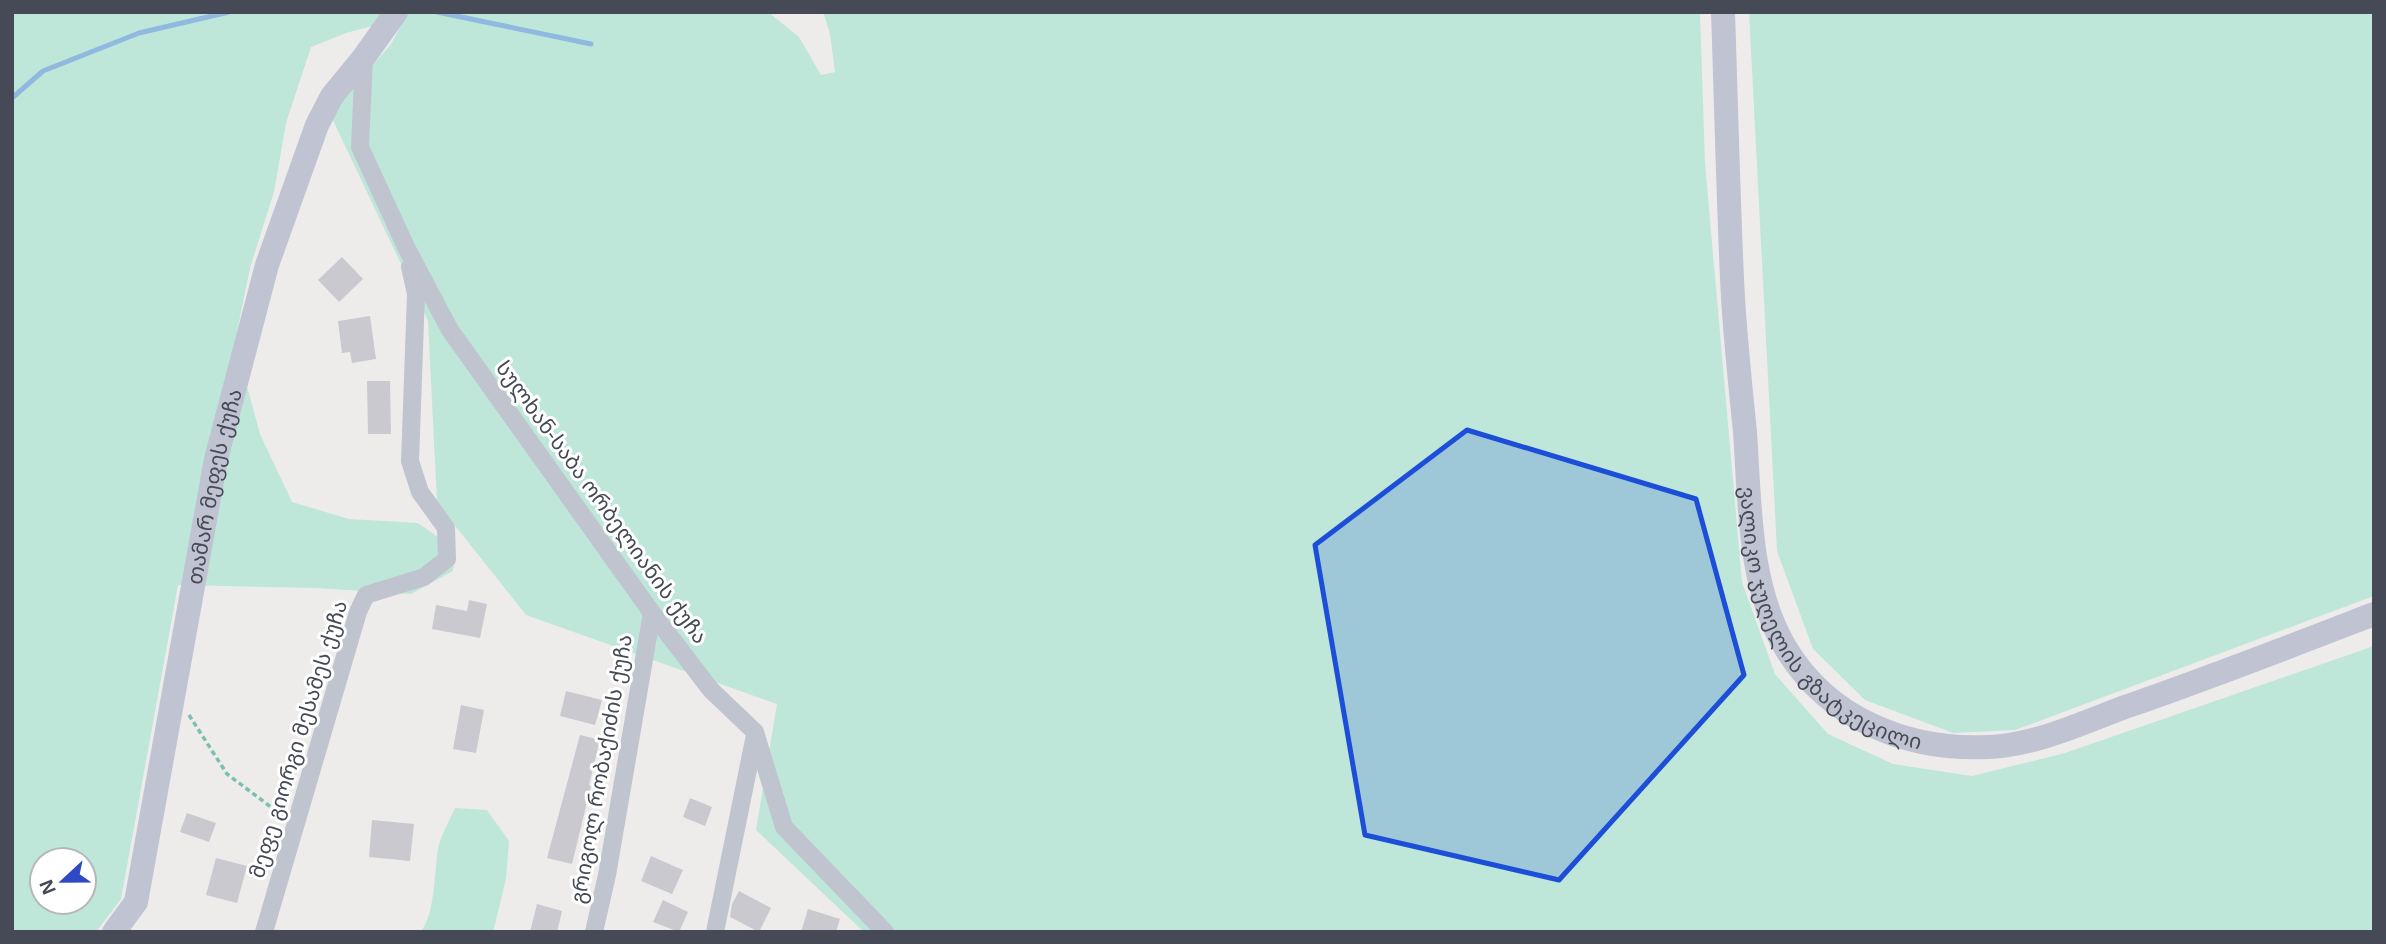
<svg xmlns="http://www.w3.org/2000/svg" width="2386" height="944" viewBox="0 0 2386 944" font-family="Arial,'Noto Sans Georgian',sans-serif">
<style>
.green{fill:#bee7d9;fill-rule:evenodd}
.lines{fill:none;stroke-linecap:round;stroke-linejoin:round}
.stream{stroke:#90b9df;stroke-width:5}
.building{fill:#cac9cf}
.path{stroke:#7ac0b1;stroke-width:3.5;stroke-dasharray:5 3.5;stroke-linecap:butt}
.street{stroke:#c0c4cf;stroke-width:18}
.secondary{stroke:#c0c4d2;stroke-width:24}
.marked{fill:#1d4ed8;fill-opacity:0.2;stroke:#1d4ed8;stroke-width:5;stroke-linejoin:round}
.labels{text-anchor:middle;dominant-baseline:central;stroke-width:6;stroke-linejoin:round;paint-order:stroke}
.street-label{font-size:21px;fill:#464a56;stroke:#fff}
</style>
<rect width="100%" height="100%" fill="#eeeceb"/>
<g class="green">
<path d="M12 12H385L379 24 346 33 311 47 286 123 274 192 250 268 235 342 260 434 292 502 349 519 418 523 455 549 453 571 411 594 316 588 178 585 121 899 96 932H12ZM42 860H84V902H42Z"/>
<polygon points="408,12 768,12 799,37 821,75 835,72 830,34 823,12 1700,12 1705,163 1742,582 1775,674 1828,734 1893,764 1972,776 2065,753 2374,646 2374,932 864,932 756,830 777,704 526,615 437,503 428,321 330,114 391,44"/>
<polygon points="1749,12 2374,12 2374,596 2015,730 1953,733 1865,700 1813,649 1777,551"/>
<path d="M455 808 487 810 509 841 506 879 493 932H420C436 917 434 865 439 844 443 832 450 819 455 808Z"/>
</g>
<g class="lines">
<g class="stream">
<polyline points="437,12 591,44"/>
<polyline points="12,98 43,71 139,33 229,12"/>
</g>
</g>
<g class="building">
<polygon points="342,257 363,279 339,302 318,280"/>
<polygon points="370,316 376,359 352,363 350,352 342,353 338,321"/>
<polygon points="367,381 390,381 391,434 368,434"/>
<polygon points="469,600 487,604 480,638 432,629 436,605 467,611"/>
<polygon points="566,691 602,700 595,725 560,716"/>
<polygon points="461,705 484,710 476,753 453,749"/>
<polygon points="580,735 600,740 589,785 591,786 572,864 547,858"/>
<polygon points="690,798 712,807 705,826 683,817"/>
<polygon points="187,813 216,823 209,842 180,832"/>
<polygon points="372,820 414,824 410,861 369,857"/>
<polygon points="651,856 683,870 672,894 641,881"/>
<polygon points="216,858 247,866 237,903 206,895"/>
<polygon points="739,891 771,908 759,932 730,917 732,904"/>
<polygon points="663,900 688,912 679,932 653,922"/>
<polygon points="537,904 562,911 557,932 530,932"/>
<polygon points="808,909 840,919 836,932 801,932"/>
</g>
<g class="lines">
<polyline class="path" points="189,715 227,774 283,816"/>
<g class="street">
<polyline points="364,57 360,147 406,247 450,330 652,613 711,690 755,732 784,827 885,932"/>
<polyline points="264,932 358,612 366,595 424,577 447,559 446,528 420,492 410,461 416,294 410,267"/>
<polyline points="594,932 607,875 652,613"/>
<polyline points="715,932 755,735"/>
</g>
<g class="secondary">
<path id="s1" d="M1723 12C1726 101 1728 189 1732 278 1734 329 1740 381 1745 432 1750 503 1748 584 1785 647 1828 719 1907 751 1989 747 2036 745 2082 723 2125 707 2209 678 2291 646 2374 614"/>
<path id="s2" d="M114 932 136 902 216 459 267 265 317 125 332 96 364 57 396 12"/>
</g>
</g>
<path class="marked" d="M1467 430 1696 499 1744 675 1559 880 1365 835 1315 545Z"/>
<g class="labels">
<g class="street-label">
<text stroke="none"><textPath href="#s2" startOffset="460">თამარ მეფეს ქუჩა</textPath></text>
<text transform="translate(602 502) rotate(54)">სულხან-საბა ორბელიანის ქუჩა</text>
<text stroke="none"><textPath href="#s1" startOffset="644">ვალიკო ჯუღელის გზატკეცილი</textPath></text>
<text transform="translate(298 739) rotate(-73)">მეფე გიორგი მესამეს ქუჩა</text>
<text transform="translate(601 769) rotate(-80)">გრიგოლ რობაქიძის ქუჩა</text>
</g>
</g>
<rect width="2386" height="944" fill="none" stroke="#464a56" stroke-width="28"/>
<g transform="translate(63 881) rotate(248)"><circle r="33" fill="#ffffff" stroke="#b5b7bb" stroke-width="2"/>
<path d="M0-5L12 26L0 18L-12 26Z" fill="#2f48c4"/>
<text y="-10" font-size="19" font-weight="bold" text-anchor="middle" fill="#464a56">N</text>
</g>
</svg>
